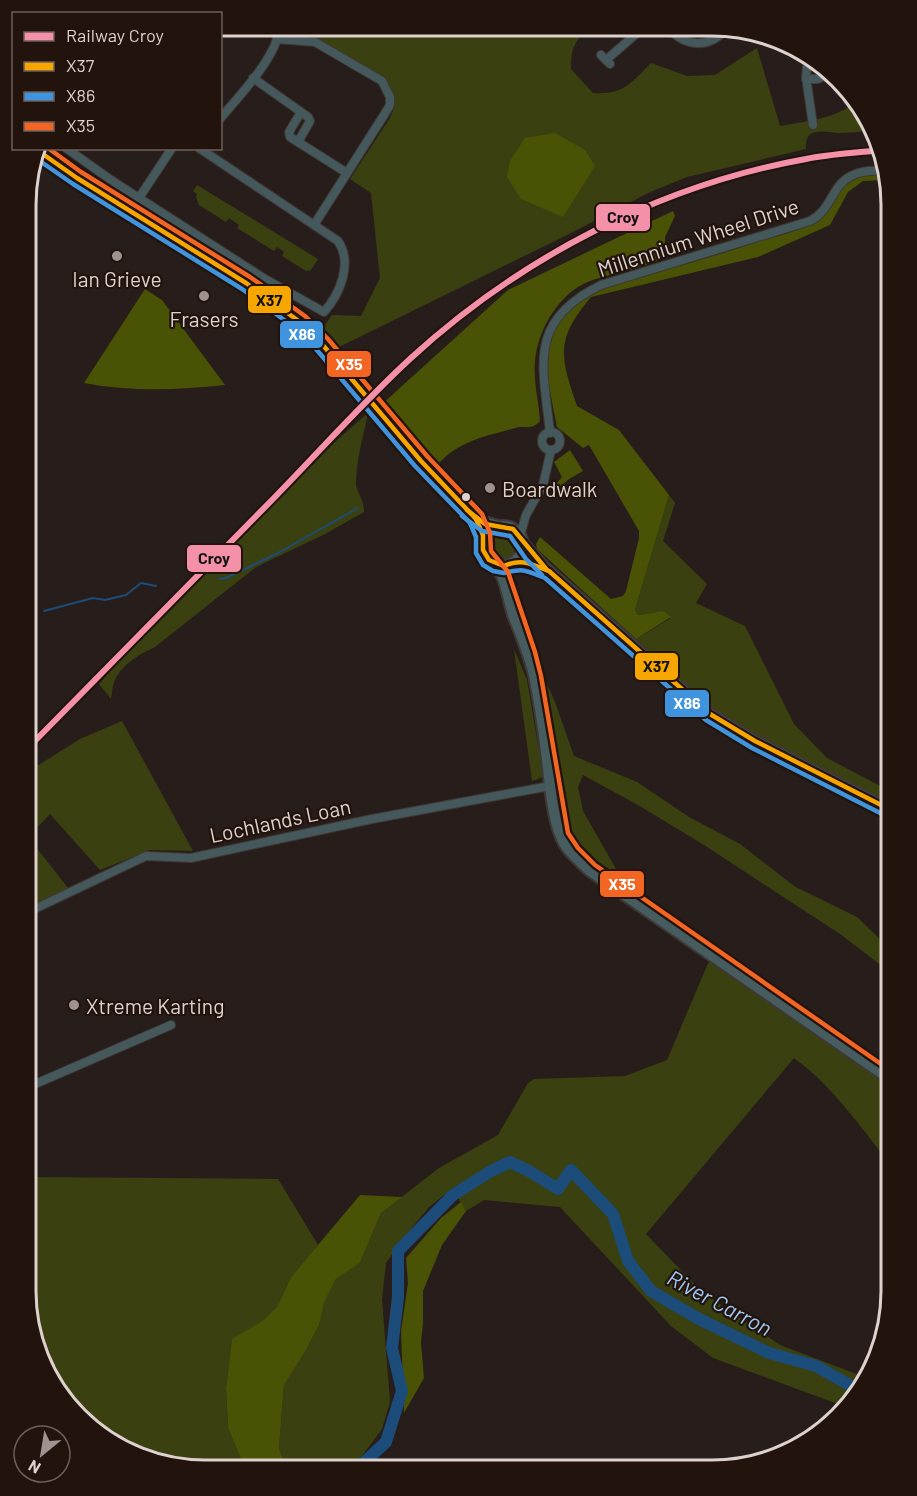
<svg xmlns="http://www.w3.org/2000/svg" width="917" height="1496" viewBox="0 0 917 1496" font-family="Barlow,sans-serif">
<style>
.green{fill:#3b4011}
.forest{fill:#4a5205}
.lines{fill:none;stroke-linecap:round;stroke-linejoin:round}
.stream{stroke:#1c4c7a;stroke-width:2}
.river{stroke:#1c4c7a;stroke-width:12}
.minor-casing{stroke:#403835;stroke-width:10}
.major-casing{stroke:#403835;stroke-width:14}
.minor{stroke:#45585b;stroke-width:8}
.major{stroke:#465c5e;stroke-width:10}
.bus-1-casing{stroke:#22130d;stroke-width:9}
.bus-2-casing{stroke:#22130d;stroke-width:9}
.bus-3-casing{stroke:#22130d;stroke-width:9}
.bus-1{stroke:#f7a600;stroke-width:4.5}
.bus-2{stroke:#4094de;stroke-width:4.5}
.bus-3{stroke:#f26522;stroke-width:4.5}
.rail-1-casing{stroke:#22130d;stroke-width:10}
.rail-1{stroke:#f491a8;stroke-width:6}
.poi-dot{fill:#9e938f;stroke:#22130d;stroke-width:2}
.bus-dot{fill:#ded2ce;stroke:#22130d;stroke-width:2}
.labels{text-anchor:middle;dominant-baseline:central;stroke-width:4.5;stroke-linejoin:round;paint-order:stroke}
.street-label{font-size:21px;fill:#ded2ce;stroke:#22130d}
.poi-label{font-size:21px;fill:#ded2ce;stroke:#22130d}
.water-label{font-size:22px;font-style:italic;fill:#9ec8f6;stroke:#22130d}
.rim{fill:none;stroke:#ded2ce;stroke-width:3}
.line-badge{stroke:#22130d;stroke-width:2}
.badge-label{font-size:16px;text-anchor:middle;font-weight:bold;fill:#fff}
.pale-badge-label{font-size:16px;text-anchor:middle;font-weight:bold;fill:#111}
</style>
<rect width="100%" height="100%" fill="#271e1b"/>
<g class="green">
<path d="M275 26 589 28C574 42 571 48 571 69L593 93C624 95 631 83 651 63L687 76 715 75 757 48 780 126C797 123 843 117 852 103L872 129C861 132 849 133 838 133 824 132 804 126 806 149L687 177 648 193 569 234 335 349 320 332 332 315 361 316 380 278 371 193 350 179 390 118 395 105 386 81 315 39 285 38Z"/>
<polygon points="811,58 822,63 828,71 821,74 812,70 810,65"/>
<polygon points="197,185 318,259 311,270 306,271 282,256 284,252 277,247 274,251 237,228 239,225 229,218 226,222 199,205 196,197 197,194 193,191"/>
<path d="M368 413C363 437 356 461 356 485 357 493 364 499 364 512L325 534 256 567 155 647C140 654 122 664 115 680 112 686 112 694 111 699L99 684 134 644 337 440Z"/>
<polygon points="669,495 675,503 663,541 707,584 696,603 745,626 794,724 827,758 880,786 891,785 891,804 778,748 717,714 694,695 636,639 671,618 656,612 638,615 635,610"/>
<circle cx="503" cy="546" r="15"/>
<polygon points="514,649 527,680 542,768 543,777 532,781"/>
<polygon points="543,675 555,702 574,756 637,782 689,817 740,844 794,886 857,917 891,950 891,973 840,934 704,845 638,805 583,775 578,787 583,811 616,869 643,896 697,939 592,867 569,840 562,825 558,806"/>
<polygon points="122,721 193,851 150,850 100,870 50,814 28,837 68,888 26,908 26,773 80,739"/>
<path d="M709 961 891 1087V1117L885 1126 891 1134V1165C861 1128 833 1086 794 1058L646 1234 702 1292 780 1345 867 1378 855 1400 846 1407 713 1358 671 1326 560 1207 484 1200 466 1211 452 1189 429 1207 402 1240 386 1263 382 1299 390 1402 382 1429 362 1456 347 1469H287L279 1449 284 1385 305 1352 319 1325 323 1302 336 1279 360 1263 381 1213 439 1168 498 1135 528 1083 534 1079 625 1076 667 1060Z"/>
<polygon points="26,1177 278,1179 318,1245 291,1277 277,1307 262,1321 232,1340 226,1388 228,1428 245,1469 182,1469 96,1434 39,1359 26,1291"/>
</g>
<g class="forest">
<polygon points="555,133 585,150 595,166 563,217 521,199 507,177 510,161 525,138"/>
<path d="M869 175H885L887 180 863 181 848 192 830 225 758 257 591 297C555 340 560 356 577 406L619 430 669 495 635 610 638 615 663 611 671 617 636 639 537 549 536 544 540 537 611 599 623 596 626 591 639 538V531L589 445 583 448 557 427 545 367 551 335 559 321 580 300 593 291C648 274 705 260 760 241 777 236 797 232 812 223 839 207 834 181 869 175Z"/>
<path d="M673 211 675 216 665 237V257C641 269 615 272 590 281 559 293 538 329 535 361 533 382 539 401 540 421 532 431 525 425 515 428 494 434 471 438 453 451 446 455 441 462 435 467L381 405 508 290Z"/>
<path d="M145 289 162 300 225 385C178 390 131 392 84 383Z"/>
<polygon points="570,450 583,471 569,479 552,494 551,490 562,477 554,462"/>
<polygon points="360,1195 402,1197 381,1213 360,1263 336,1279 324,1302 319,1325 305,1352 284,1385 279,1449 287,1469 245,1469 228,1428 226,1388 232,1339 262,1321 277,1307 291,1277"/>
<polygon points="461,1202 466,1211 442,1245 423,1291 423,1324 421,1342 424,1378 404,1413 401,1331 408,1283 406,1258 441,1218"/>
</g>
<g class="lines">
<g class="stream">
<polyline points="219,579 226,578 278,553 358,508"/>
<polyline points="44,611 93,598 105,600 126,595 141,583 156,586"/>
</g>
<polyline class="river" points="357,1469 386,1442 402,1391 392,1348 398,1297 398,1251 453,1195 491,1171 510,1162 529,1171 558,1189 571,1170 613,1214 628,1261 651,1291 699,1319 769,1353 816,1366 860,1391"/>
<g class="minor-casing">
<g id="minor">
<polyline points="269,26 276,35 277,39"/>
<path d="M668 28C686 47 709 49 726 29"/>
<polyline points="277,39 315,42 382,81 390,97 390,105 384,115 314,225"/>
<polyline points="601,55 610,64"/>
<polyline points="808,57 806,77 813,125"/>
<polyline points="606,60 643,28"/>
<polyline points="253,78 301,112"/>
<polyline points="806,79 818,79 830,73"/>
<polygon points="301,112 308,117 310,121 298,142 290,137 289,132"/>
<path d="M220 119C238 97 269 65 277 39"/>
<polyline points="298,142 347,173"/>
<path d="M66 148 111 180 265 279 324 312C340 294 353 263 338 241L199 148"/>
<polyline points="139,198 172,148"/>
<circle cx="551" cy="441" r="9"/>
<path d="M550 433C543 365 527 321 601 285L810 221C832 210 831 186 851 176 861 170 874 171 885 170"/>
<polyline points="520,536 526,515 543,485 551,450"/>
<polyline points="26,913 146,856 191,858 372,819 550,786"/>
<polyline points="26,1088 171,1025"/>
</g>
</g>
<g class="major-casing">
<g id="major">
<polyline points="37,150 77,178 246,283 300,322 322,344 402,440 459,502 481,521 498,526"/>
<polyline points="522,542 543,566 710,714 755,741 891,810"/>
<path d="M492 563C518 574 535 541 512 528 497 521 479 534 483 550 486 561 497 566 502 576 507 588 509 602 513 615 521 635 529 654 534 675 539 700 543 726 546 752 550 779 551 821 565 845 572 855 581 863 590 871L891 1080"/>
</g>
</g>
<use href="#minor" class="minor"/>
<use href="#major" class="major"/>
<g class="bus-1-casing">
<g id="bus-1">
<path d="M37 150 77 178 246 283 300 322 322 344 421 461 476 519 483 535V550L489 560 504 566C522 558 531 564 549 571L710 714 755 741 891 810"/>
<polyline points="467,510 485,524 513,529 547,570"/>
</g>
</g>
<g class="bus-2-casing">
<g id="bus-2">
<path d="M34 157 73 184 242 289 295 328 316 349 415 466 470 523 476 537V553L483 565 493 571 504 573C524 568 525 570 545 578L706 720 752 748 888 817"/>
<polyline points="462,516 482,531 510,536 526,559 542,575"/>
</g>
</g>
<g class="bus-3-casing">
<polyline id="bus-3" points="48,148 81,172 250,277 305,316 328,339 427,456 482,514 490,533 491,551 508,572 535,652 541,676 568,833 578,848 595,865 891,1071"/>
</g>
<use href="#bus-1" class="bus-1"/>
<use href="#bus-2" class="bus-2"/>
<use href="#bus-3" class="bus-3"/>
<g class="rail-1-casing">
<path id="rail-1" d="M26 750C108 666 190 583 272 500 318 453 363 402 411 358 520 258 660 185 806 159 830 154 856 153 881 150"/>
</g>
<use href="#rail-1" class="rail-1"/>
</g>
<g class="poi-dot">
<circle cx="117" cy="256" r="6"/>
<circle cx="204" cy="296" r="6"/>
<circle cx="490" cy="488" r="6"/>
<circle cx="74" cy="1005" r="6"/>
</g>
<circle class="bus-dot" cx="466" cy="497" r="5"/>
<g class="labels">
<g class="street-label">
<text transform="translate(698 237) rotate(-18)">Millennium Wheel Drive</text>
<text transform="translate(280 820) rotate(-12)">Lochlands Loan</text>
</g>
<g class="poi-label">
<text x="117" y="278">Ian Grieve</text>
<text x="204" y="318">Frasers</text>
<text x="502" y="488" text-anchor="start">Boardwalk</text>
<text x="86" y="1005" text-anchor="start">Xtreme Karting</text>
</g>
<g class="water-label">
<text transform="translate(720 1302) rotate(28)">River Carron</text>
</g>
</g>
<path d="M0 0H917V1496H0ZM205 36H712A169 169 0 0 1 881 205V1291A169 169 0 0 1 712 1460H205A169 169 0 0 1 36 1291V205A169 169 0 0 1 205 36Z" fill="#22130d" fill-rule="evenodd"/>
<path class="rim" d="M205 36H712A169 169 0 0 1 881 205V1291A169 169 0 0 1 712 1460H205A169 169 0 0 1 36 1291V205A169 169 0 0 1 205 36Z"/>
<g class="line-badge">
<rect x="595" y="203" width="56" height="29" rx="6" fill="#f491a8"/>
<rect x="247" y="285" width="45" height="29" rx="6" fill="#f7a600"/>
<rect x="279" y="320" width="45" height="29" rx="6" fill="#4094de"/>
<rect x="326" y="350" width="46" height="28" rx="6" fill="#f26522"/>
<rect x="186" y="544" width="56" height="29" rx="6" fill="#f491a8"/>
<rect x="634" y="652" width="45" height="29" rx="6" fill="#f7a600"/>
<rect x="664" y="689" width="46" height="29" rx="6" fill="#4094de"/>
<rect x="599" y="870" width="46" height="28" rx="6" fill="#f26522"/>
</g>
<g class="badge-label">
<text x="302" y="340">X86</text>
<text x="349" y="370">X35</text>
<text x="687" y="709">X86</text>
<text x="622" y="890">X35</text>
</g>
<g class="pale-badge-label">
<text x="623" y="223">Croy</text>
<text x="269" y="306">X37</text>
<text x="214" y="564">Croy</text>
<text x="656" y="672">X37</text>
</g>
<rect x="12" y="12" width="210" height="138" fill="#22130d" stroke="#6d5f5a" stroke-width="1.5"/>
<rect x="24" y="32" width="30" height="9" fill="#f491a8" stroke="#6d5f5a" stroke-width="1.5"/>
<text x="66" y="42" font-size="18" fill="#ded2ce">Railway Croy</text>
<rect x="24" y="62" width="30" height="9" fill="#f7a600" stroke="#6d5f5a" stroke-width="1.5"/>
<text x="66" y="72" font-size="18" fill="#ded2ce">X37</text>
<rect x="24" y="92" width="30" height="9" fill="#4094de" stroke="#6d5f5a" stroke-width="1.5"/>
<text x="66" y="102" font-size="18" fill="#ded2ce">X86</text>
<rect x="24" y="122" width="30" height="9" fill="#f26522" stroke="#6d5f5a" stroke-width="1.5"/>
<text x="66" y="132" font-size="18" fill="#ded2ce">X35</text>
<g transform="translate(42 1454) rotate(210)"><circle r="28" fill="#22130d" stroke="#6d5f5a" stroke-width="1.5"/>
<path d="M0-4.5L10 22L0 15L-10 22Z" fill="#9e938f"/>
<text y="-9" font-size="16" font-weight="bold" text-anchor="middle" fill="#ded2ce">N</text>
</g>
</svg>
